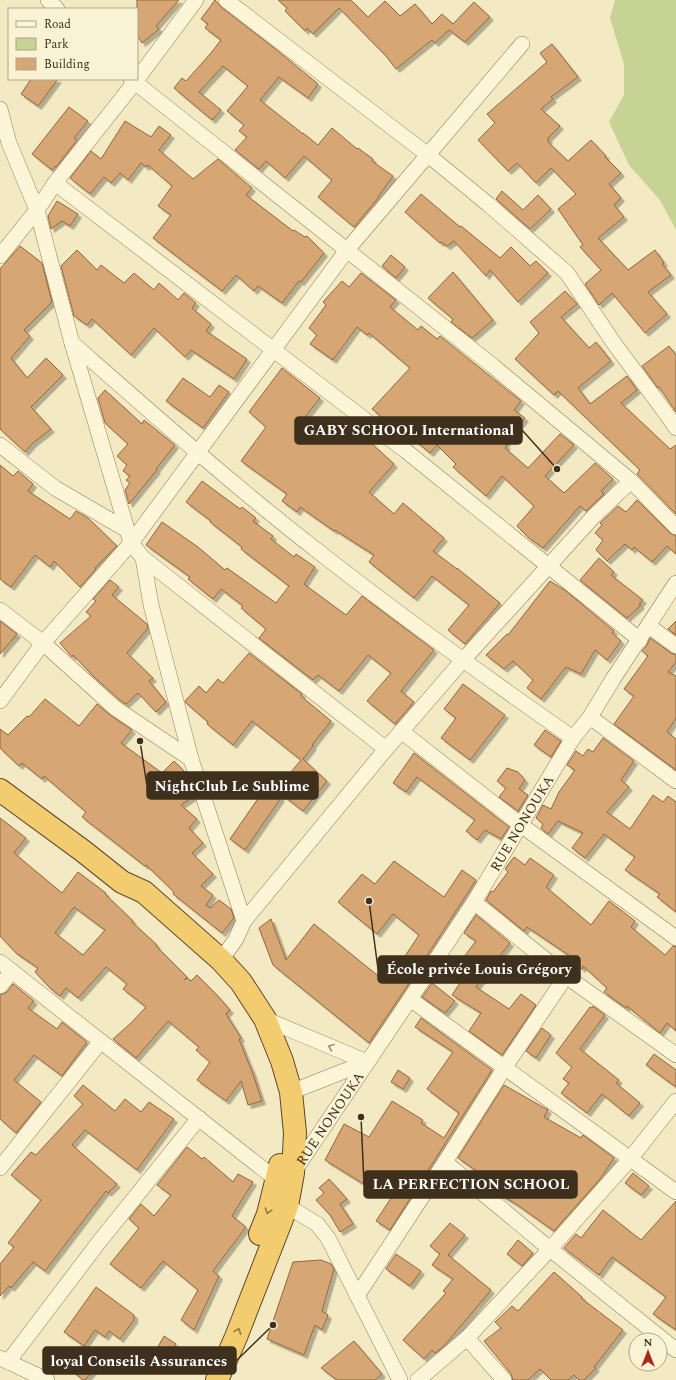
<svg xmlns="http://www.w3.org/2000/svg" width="676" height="1380" viewBox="0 0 676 1380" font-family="Spectral,serif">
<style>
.green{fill:#c6d395}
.building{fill:#d6a674;stroke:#93653a;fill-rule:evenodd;filter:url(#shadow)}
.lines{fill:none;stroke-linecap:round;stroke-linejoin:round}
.minor-casing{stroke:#907b57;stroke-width:16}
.trunk-casing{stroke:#5e482c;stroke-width:24}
.minor{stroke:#fdf5d8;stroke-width:15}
.trunk{stroke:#f3cc70;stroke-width:22}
.oneway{stroke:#9e927a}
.oneway2{stroke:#8f7642}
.labels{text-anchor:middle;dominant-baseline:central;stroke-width:3.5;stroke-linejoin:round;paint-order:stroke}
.street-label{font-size:14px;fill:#3e301d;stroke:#faf2d4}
.leader{fill:none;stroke:#3e301d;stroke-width:1.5}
.callout-dot{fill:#3e301d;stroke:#faf2d4;stroke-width:1.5}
.callout{fill:#3e301d;stroke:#3e301d;stroke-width:1.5}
.callout-label{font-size:15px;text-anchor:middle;font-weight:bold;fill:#fff}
</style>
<defs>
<filter id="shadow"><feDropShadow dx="3.5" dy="3.5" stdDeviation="0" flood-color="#0004"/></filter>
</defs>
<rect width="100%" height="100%" fill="#f3e9c3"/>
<polygon class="green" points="615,0 676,0 676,230 660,200 629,165 609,122 624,95 624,64 610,18"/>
<g class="building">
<polygon points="137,0 179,0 156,26 159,29 142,43 137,35"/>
<polygon points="215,0 221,7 278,51 318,84 308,98 279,77 260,100 303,134 303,133 318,145 332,128 357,149 358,148 373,159 372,161 393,176 378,197 379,197 354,227 318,197 332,180 304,156 285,178 266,161 259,169 235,150 247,137 239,131 244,125 227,111 248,86 223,66 199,92 221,110 212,120 174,88 182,78 186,81 211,53 221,40 205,28 208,24 201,19"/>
<polygon points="278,0 351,0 368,17 385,1 400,16 415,4 432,24 442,14 453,24 474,2 490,17 465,42 449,30 435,43 432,40 396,69 386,56 339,8 313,34 307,28 305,31 285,11 287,8"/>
<polygon points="552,44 578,77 551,97 553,99 541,109 560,126 548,138 549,140 547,141 568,161 591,140 606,156 605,157 621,173 609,184 621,198 614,205 624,217 598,238 628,270 655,250 664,263 662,264 671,275 648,292 667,314 645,333 612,293 599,305 585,284 601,270 580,247 583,245 558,209 576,194 551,168 536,183 517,163 508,171 478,140 495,123 487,114 547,62 540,53"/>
<polygon points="31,79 58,79 38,106 21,94"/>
<polygon points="69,107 88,121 74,138 77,140 56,167 55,166 52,170 32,154"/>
<polygon points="125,121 151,137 159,126 171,135 159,150 193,179 218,159 252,188 246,195 293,231 294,230 305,237 307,236 324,253 301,282 299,281 282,303 258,286 254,291 236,275 222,291 153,238 171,215 158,206 172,186 148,165 146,167 141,163 128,180 120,173 111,183 104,177 90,194 70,178 91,151 101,159"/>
<polygon points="502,191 523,210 538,195 551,209 530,229 496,199"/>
<polygon points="421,194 460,227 461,226 500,258 511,247 530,266 536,261 548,273 518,302 490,270 486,276 454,241 447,246 441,242 440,243 405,212"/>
<polygon points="57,201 78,214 70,226 62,221 51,229 48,216"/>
<polygon points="20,246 42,263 52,302 24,330 30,336 11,358 27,378 46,358 63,375 31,407 51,429 33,443 25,452 0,429 0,269"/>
<polygon points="77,250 97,270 101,265 124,283 134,273 154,290 159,283 178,300 184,293 196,303 192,308 211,324 206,331 247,359 234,379 191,350 185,357 154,328 131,355 92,319 87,325 74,316 61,266"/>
<polygon points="391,255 405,267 396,278 382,266"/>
<polygon points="453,272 493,320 472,338 451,322 453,319 428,298"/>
<polygon points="361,273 396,300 390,307 418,330 421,326 437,339 440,336 521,401 514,410 525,418 505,444 507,446 505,448 528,468 560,434 574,445 545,476 564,493 595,463 613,479 601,491 604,494 586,511 580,506 543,548 529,538 517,526 534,506 502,476 486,496 453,467 456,464 437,445 430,453 413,439 416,436 395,418 389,423 372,409 410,368 369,333 367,335 357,327 333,360 310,344 317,335 309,328 326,305 323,302 342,281 349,287"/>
<polygon points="565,291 577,304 561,317 589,348 596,342 611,361 578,388 590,404 627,376 637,390 621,403 670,449 676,445 676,514 637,474 640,470 558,391 554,395 515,359 539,333 530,322"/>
<polygon points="669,346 676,355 676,412 659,387 658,388 642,366"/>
<polygon points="282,368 320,398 298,426 321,443 339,419 370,442 394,464 369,492 394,514 403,503 444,538 433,551 457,569 457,568 500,603 465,644 448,630 469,605 432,576 414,598 369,562 374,555 335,530 334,531 300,507 297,512 282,501 287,494 241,461 266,427 249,412"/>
<polygon points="183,378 210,397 219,385 229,392 203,428 166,401"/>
<polygon points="105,390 142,424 144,420 175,445 156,469 157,470 129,504 125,490 130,483 126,480 130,476 123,471 127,465 117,456 128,444 105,423 98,398"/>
<polygon points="0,465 13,476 18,471 33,484 28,491 70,519 76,511 88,518 117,546 95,568 96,569 80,587 54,561 50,567 35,555 11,587 0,579"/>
<polygon points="202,481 240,509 242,507 256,518 253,521 273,536 271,539 294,557 296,554 315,567 304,584 346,615 362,596 434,650 401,691 414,702 395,724 367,701 391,673 368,655 339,691 318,675 313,680 259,638 266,629 241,608 243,606 221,589 213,599 188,579 190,577 146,545 162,522 198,547 225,570 227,568 276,603 289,586 241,549 242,547 210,522 211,521 186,502"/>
<polygon points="637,500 670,533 676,536 676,554 667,546 652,562 634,547 632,550 625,544 607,561 596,550 603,540 595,533 602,525 600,523 618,506 626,512"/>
<polygon points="599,558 614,572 611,575 643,600 639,604 641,605 627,618 580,580"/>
<polygon points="110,580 119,587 112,595 147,624 148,628 127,653 153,678 149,681 166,702 156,712 138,693 126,704 121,701 94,677 73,655 72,657 60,643 91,616 86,612 96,601 93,599"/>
<polygon points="550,581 566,591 614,631 612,633 621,641 607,660 595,650 581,674 566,667 541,699 527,688 533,680 513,661 504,669 486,655 507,634 508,635"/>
<polygon points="0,621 17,634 0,654"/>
<polygon points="676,621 676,635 668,629"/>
<polygon points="650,638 671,653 676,655 676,662 668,672 676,676 676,718 667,732 676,739 676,770 614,724 634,696 624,689 648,656 642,651 647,645"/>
<polygon points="249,653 302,694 301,696 331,721 312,745 313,746 303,759 327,781 303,811 276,790 301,760 252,721 233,745 207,724 208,722 186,703 185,701 199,686 206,693 218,679 223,683"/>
<polygon points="463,684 505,715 470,760 441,738 456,718 444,709"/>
<polygon points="45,699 79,726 97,704 110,715 132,730 121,743 162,773 174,761 186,773 194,796 181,805 197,819 189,828 203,843 192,853 213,874 201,886 213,895 206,905 210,908 219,900 231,909 234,918 222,933 173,894 174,892 146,865 145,866 82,817 86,812 44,776 42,779 22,763 19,766 0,748 0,729 8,735 27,716 29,717"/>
<polygon points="545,730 561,741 551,757 534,745"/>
<polygon points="603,738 634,761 621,780 629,787 607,812 630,829 653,795 663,802 668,796 676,802 676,912 657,897 660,894 625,870 635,857 604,834 585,858 572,848 583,833 558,821 548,834 541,828 543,824 536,818 543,805 551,809 559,792 575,770 567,765 576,751 583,756 588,749 593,752"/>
<polygon points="414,753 509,827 501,839 485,830 477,840 466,831 475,820 417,777 406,792 393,783"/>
<polygon points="507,768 518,772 525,780 519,789 528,795 518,811 499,797 506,788 497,781"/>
<polygon points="266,787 281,798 245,850 230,839"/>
<path d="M0 818 26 838 14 853 62 893 78 872 106 893 105 894 133 921 132 922 157 945 156 946 187 977 184 980 187 978 191 981 197 975 216 994 230 1010 226 1014 241 1038 239 1039 253 1074 262 1101 248 1105 241 1081 226 1101 197 1080 210 1062 196 1050 199 1047 168 1021 136 1058 113 1039 131 1023 146 1007 123 989 127 984 106 967 78 998 66 988 60 996 51 989 35 972 38 968 16 953 0 936ZM74 907 105 930 83 955 55 933Z"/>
<polygon points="514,857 525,865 530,858 554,875 546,887 591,925 609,901 635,921 631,927 665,955 673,946 676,947 676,1031 667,1023 660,1033 627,1006 626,1008 604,992 607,988 583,966 582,969 571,960 573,958 527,927 524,931 486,900 491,891 493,892 508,872 505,869"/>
<polygon points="394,861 444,897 462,870 476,880 406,988 369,1043 273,965 259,928 271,919 286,960 314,924 387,983 419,935 393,914 377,934 338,902 362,874 375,884"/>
<polygon points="476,915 510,943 476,987 509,1009 521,994 536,1005 502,1055 469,1031 481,1013 452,995 472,965 463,958 476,941 464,933"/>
<polygon points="432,983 455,1001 445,1013 422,997"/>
<polygon points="13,984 34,1001 28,1008 57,1029 62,1022 87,1042 62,1076 34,1055 14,1080 41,1102 16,1133 0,1119 0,995 7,992"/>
<polygon points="593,1006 605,1015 580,1049 619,1080 616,1083 640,1103 629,1116 602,1094 587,1113 561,1093 569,1083 563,1079 572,1067 556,1053 590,1007 592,1008"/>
<polygon points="421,1018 492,1070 390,1230 376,1221 395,1192 371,1178 367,1186 325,1160 344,1124 369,1137 392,1101 423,1120 421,1123 444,1138 459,1113 427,1089 453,1052 415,1027"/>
<polygon points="542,1028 551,1035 536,1058 526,1051"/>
<polygon points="654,1054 676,1070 676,1087 646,1065"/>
<polygon points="398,1070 410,1078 403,1089 391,1082"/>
<polygon points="83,1085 115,1111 125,1099 141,1112 149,1102 174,1119 137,1170 85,1130 72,1145 117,1184 108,1193 106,1191 45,1271 33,1262 11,1288 9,1286 0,1296 0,1264 14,1247 8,1243 41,1200 11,1175 31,1152 36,1155 83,1104 74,1096"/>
<polygon points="504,1085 548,1110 544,1117 581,1138 583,1135 614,1158 600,1179 554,1231 516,1204 496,1192 484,1183 488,1179 458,1158"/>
<polygon points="187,1147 202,1159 204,1157 233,1182 238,1174 253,1182 232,1216 246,1227 213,1271 219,1276 194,1330 181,1320 198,1290 163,1261 141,1288 110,1264 139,1228 129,1219 141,1204 154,1216 171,1195 157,1185"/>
<polygon points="633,1173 649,1186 641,1195 625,1183"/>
<polygon points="329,1179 347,1199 340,1204 353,1224 340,1232 330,1215 316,1200 324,1193 319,1188"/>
<polygon points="676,1201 676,1330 653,1314 666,1297 612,1257 599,1275 564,1248 576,1234 581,1238 603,1210 641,1240"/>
<polygon points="450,1223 465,1235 448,1255 491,1290 444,1346 435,1353 432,1350 424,1359 403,1340 446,1293 443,1291 453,1279 432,1265 440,1254 430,1246"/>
<polygon points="518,1240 533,1253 522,1266 507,1254"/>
<polygon points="396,1254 421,1271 410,1286 386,1269"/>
<polygon points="321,1260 331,1264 334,1269 322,1311 328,1315 322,1330 315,1325 304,1355 267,1339 293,1262"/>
<polygon points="554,1272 582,1297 581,1298 623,1330 594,1367 596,1368 584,1380 579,1380 574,1375 568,1380 551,1380 540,1369 528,1380 513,1380 511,1374 484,1341 501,1328 495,1322 512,1306 518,1311"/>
<polygon points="96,1287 134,1315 134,1320 120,1339 109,1331 105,1337 95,1330 84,1346 64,1332"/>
<polygon points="164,1336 176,1344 163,1366 151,1359"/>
<polygon points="354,1341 382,1374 375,1380 337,1380 321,1368"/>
<polygon points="82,1354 97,1366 85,1380 83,1380 70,1369"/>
</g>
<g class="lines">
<g class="minor-casing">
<g id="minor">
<polyline points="48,0 57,9"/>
<polyline points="226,0 428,155 488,204 567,273 613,342 665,412 676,428"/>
<polyline points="131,79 493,366 631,481 676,527"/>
<polyline points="0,109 9,143 37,210 72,343 131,543 143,558 386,749"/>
<polyline points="55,183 406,451 640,640"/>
<polyline points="0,256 37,210 55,183 135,82 196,0"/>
<path d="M72 343C153 414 234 486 319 552 402 617 487 678 573 738"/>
<polyline points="0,445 55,488 127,530"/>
<polyline points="143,558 151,605 191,759 244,921"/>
<polyline points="0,610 43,643 115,708 191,759"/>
<polyline points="649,626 676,646"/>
<polyline points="0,701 43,643 131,543 347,250 522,44"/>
<polyline points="590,717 676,781"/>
<polyline points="401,731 521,825 676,938"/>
<polyline points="474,902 566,976 676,1055"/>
<polyline points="221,960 236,939 244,921 386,749 463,660 594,516 631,481"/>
<polyline points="0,962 277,1180"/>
<polyline points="0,986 12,971"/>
<polyline points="410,999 676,1192"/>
<polyline points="265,1019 367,1062"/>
<polyline points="291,1092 367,1062"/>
<polyline points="445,1162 550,1249 676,1350"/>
<polyline points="0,1168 101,1041"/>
<path id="s1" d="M293 1173 410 999 474 902 573 738 590 717 613 679 676 583"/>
<polyline points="287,1206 317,1224 328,1238 400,1380"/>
<polyline points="357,1296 445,1162 505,1067 566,976"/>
<polyline points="467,1338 504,1380"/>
<polyline points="0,1358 47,1380"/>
<polyline points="8,1362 99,1242 199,1118"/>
<polyline points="418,1380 467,1338 550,1249 630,1159 676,1101"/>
</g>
</g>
<g class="trunk-casing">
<g id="trunk">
<polyline points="0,790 83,851 122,882 144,892 221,960 241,982 265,1019 282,1061 291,1092 295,1133 293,1173 287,1206 236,1337 217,1380"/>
<polyline points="260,1234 268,1214 280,1165"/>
</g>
</g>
<use href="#minor" class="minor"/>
<use href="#trunk" class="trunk"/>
</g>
<defs><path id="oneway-chevron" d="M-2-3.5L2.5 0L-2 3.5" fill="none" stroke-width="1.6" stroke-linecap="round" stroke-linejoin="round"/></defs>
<use class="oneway" href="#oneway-chevron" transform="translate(331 1047) rotate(-157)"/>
<g class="oneway2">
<use href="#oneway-chevron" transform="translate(268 1211) rotate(107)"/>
<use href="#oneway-chevron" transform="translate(238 1331) rotate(-69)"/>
</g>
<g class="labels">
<g class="street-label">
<text stroke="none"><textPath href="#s1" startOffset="418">RUE NONOUKA</textPath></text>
<text stroke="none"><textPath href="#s1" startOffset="66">RUE NONOUKA</textPath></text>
</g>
</g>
<path class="leader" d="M557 469L522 430M140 741L147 786M369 901L378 969M361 1117L364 1184M273 1325L236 1361"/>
<g class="callout-dot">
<circle cx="557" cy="469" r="4"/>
<circle cx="140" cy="741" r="4"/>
<circle cx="369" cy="901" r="4"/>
<circle cx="361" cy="1117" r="4"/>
<circle cx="273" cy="1325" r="4"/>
</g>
<g class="callout">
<rect x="295" y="417" width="227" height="27" rx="4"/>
<rect x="147" y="772" width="171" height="27" rx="4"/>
<rect x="378" y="956" width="202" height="27" rx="4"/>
<rect x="364" y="1171" width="213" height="27" rx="4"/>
<rect x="43" y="1347" width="193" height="27" rx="4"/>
</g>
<g class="callout-label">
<text x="409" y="435">GABY SCHOOL International</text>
<text x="232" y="791">NightClub Le Sublime</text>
<text x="479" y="974">École privée Louis Grégory</text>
<text x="471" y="1189">LA PERFECTION SCHOOL</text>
<text x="139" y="1366">loyal Conseils Assurances</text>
</g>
<rect x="8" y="8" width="130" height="72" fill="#faf2d4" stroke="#afa48b"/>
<rect x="16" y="21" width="20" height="6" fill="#fdf5d8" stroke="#afa48b"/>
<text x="44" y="28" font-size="12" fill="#3e301d">Road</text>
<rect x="16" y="38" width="20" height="12" fill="#c6d395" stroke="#afa48b"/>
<text x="44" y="48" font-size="12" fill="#3e301d">Park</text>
<rect x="16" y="58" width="20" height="12" fill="#d6a674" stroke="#afa48b"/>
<text x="44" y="68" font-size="12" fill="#3e301d">Building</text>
<g transform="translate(648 1352)"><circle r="19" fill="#faf2d4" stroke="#afa48b"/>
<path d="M0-3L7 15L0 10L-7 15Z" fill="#a72b1f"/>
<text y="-6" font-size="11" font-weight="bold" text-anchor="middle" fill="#3e301d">N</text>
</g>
</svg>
